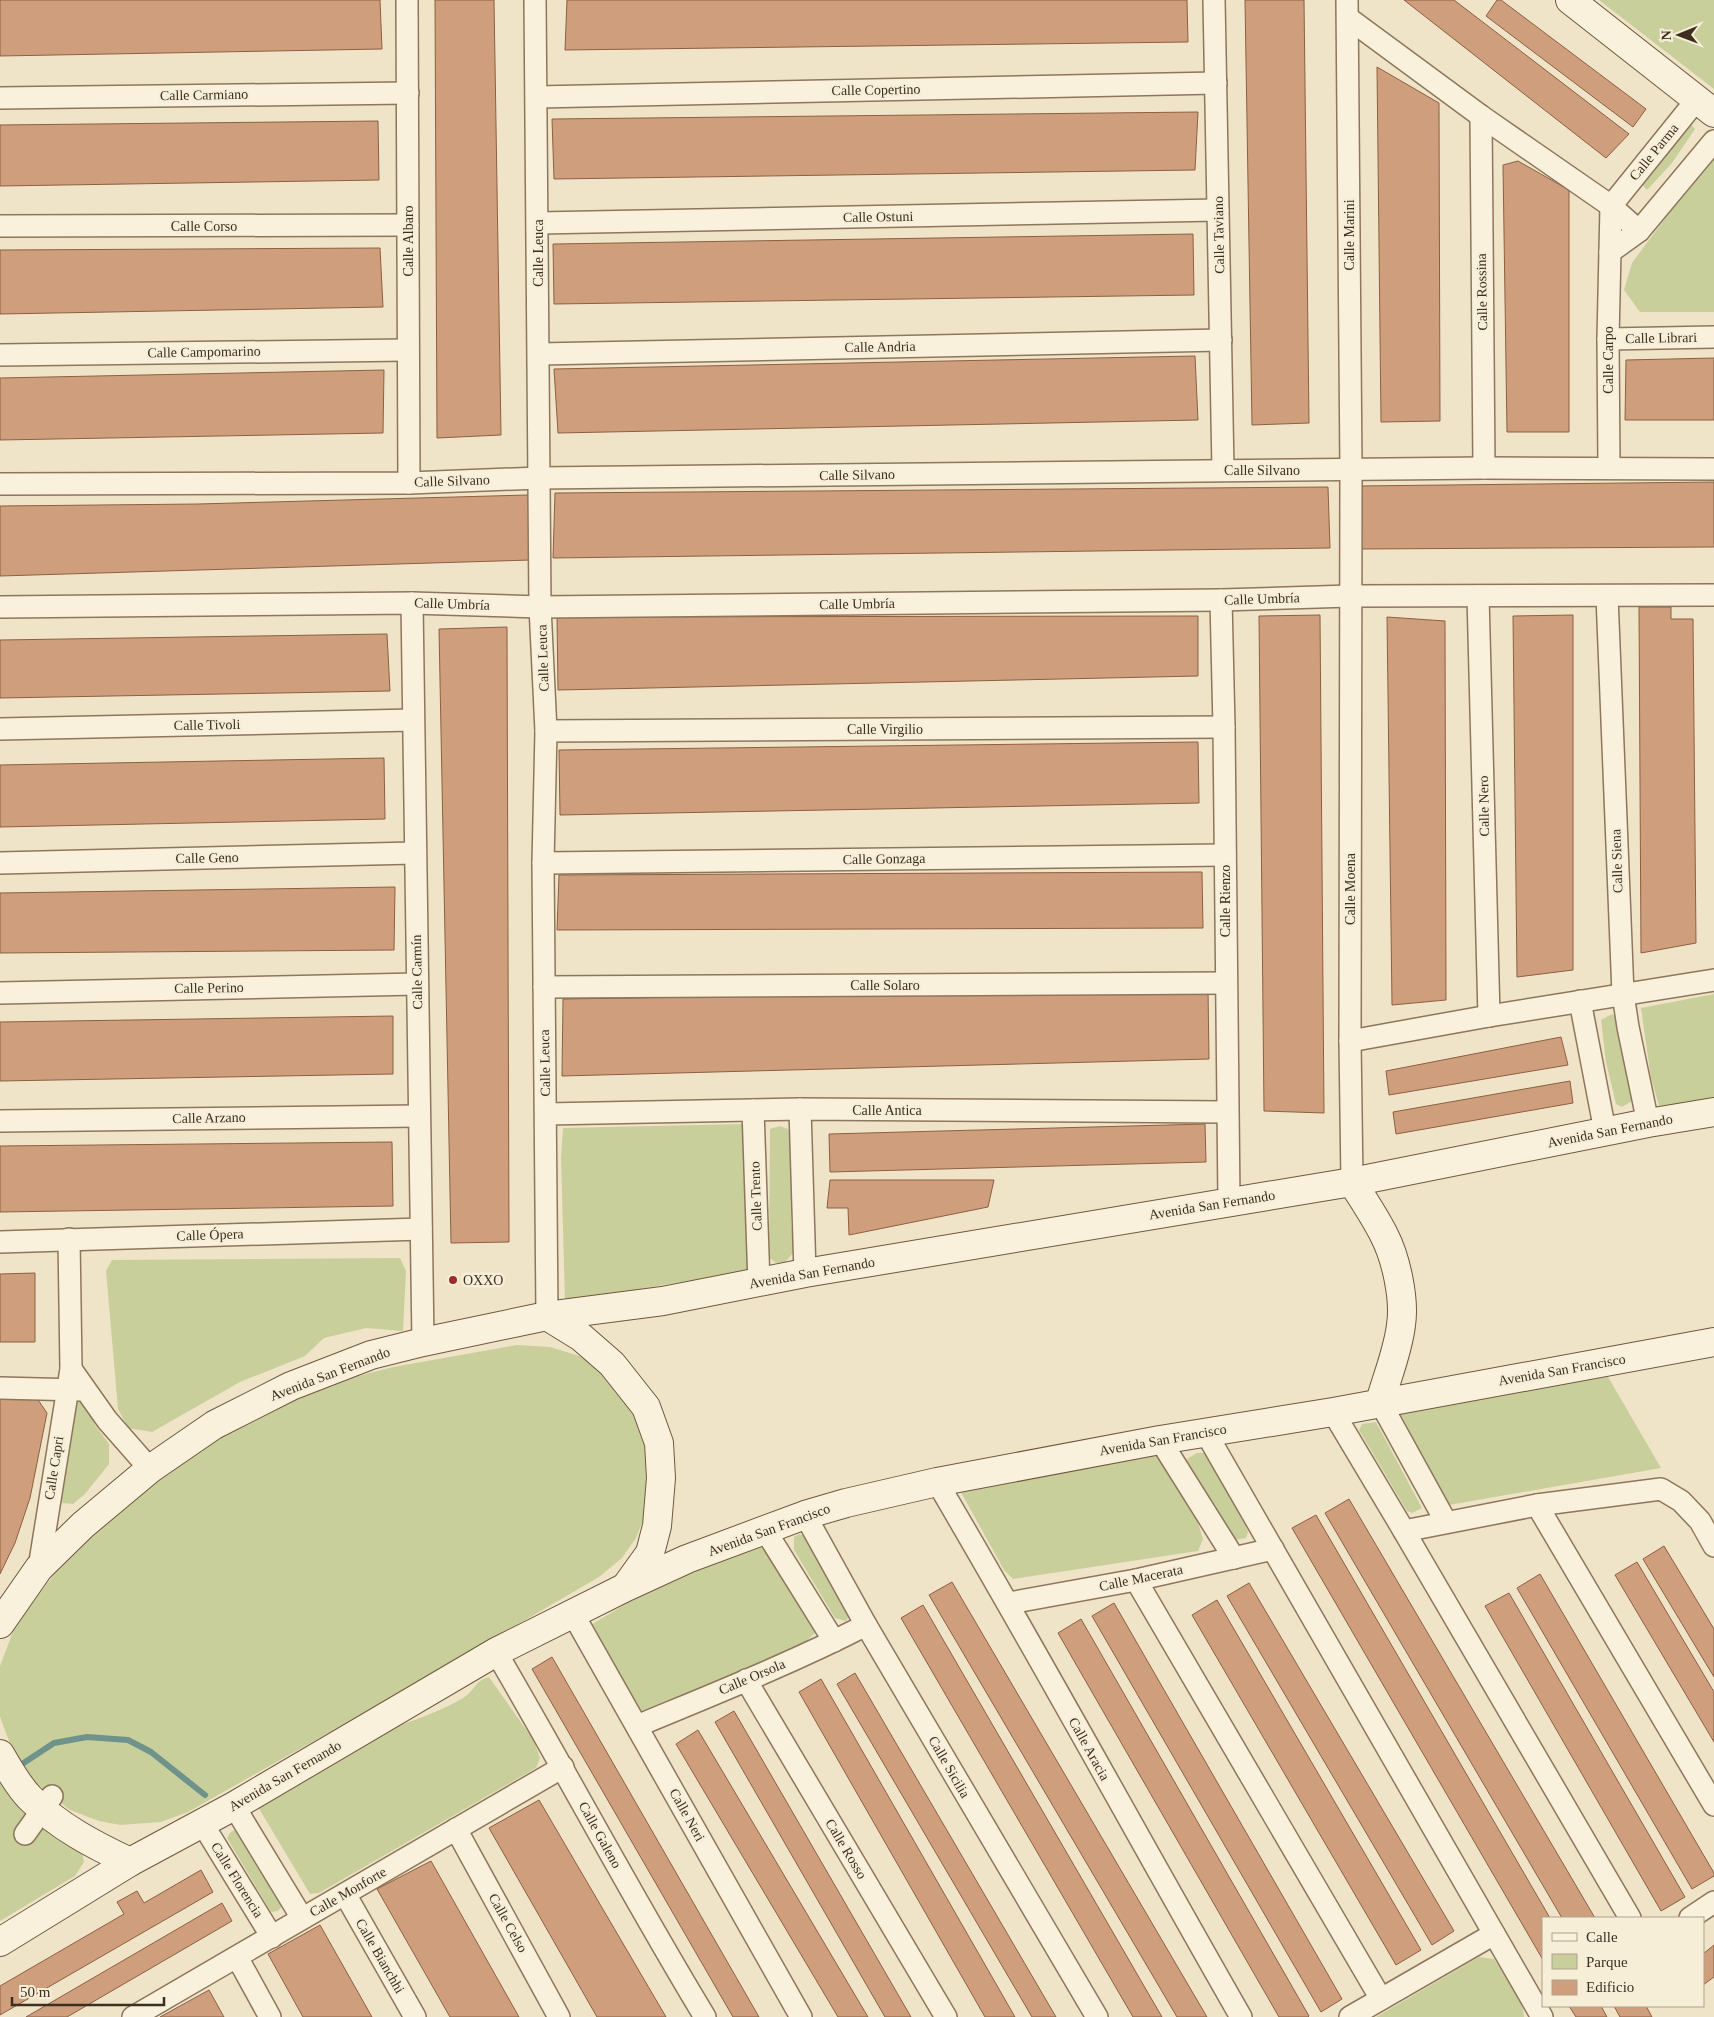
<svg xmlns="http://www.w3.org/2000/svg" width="1714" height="2017" viewBox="0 0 1714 2017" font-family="Georgia,serif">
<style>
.green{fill:#c9cf9b}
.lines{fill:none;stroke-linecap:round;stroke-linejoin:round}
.stream{stroke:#6f938a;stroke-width:6}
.building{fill:#cf9f7d;stroke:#8d5f41}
.street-casing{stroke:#8d765c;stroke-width:24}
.secondary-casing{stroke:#6f573f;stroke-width:30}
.street{stroke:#faf1dc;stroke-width:21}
.secondary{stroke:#faf1dc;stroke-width:28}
.poi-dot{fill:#9e2a2b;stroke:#f7eed8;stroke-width:2}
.labels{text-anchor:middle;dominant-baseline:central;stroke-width:5;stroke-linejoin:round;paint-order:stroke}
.street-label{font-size:14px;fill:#3d2e20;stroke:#f7eed8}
.poi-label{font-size:14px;fill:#3d2e20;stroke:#f7eed8;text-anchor:start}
</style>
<rect width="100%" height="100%" fill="#f0e4c8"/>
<g class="green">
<polygon points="1599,0 1714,0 1714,89"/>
<polygon points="1687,121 1695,129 1672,163 1647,190 1639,181"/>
<polygon points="1714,152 1714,312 1640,312 1624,290 1632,263"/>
<polygon points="1714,994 1714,1098 1660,1109 1651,1078 1641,1008"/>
<polygon points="1612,1014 1619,1019 1627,1059 1632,1101 1622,1107 1616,1104 1606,1062 1601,1020"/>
<polygon points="744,1124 751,1270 565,1302 561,1158 563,1128"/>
<polygon points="780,1126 788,1129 792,1141 791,1223 794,1252 785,1262 776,1263 769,1257 770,1129"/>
<polygon points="400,1258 406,1271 403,1331 366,1328 324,1338 305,1356 240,1382 152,1432 128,1428 118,1409 106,1271 112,1260"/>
<polygon points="517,1345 550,1347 586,1358 632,1402 652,1450 645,1515 636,1538 622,1558 599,1577 436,1672 188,1812 161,1822 120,1825 99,1821 70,1810 28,1777 15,1757 0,1717 0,1666 15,1626 61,1565 99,1527 195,1449 301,1394 350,1378 393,1367"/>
<polygon points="1604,1370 1661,1468 1449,1505 1399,1411"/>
<polygon points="84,1399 95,1425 109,1444 109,1464 85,1494 73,1504 62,1503 56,1493 70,1400"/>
<polygon points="1376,1422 1422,1508 1412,1513 1407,1511 1359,1430 1362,1424"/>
<polygon points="1152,1452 1159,1455 1198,1523 1203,1539 1198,1551 1013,1579 1004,1570 958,1487"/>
<polygon points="1197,1453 1205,1453 1245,1524 1248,1532 1246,1538 1235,1540 1230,1537 1188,1464 1187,1459"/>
<polygon points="799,1534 810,1538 850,1614 846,1621 835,1618 794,1550 794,1537"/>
<polygon points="754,1545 766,1546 816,1632 802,1645 644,1715 589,1626 629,1602"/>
<path d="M489 1677 534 1741 540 1758 536 1768 319 1893 310 1894 258 1807 398 1726C420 1718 443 1710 463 1698 474 1692 475 1680 489 1677Z"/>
<polygon points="0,1783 11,1797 81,1848 84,1862 75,1876 0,1921"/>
<polygon points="238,1827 283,1899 282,1906 278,1911 271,1912 227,1838 230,1833"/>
<path d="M1479 1957 1494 1959C1504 1976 1524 1997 1524 2017H1376Z"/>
</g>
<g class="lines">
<polyline class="stream" points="19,1766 54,1743 87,1737 128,1740 151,1752 205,1795"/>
</g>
<g class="building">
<polygon points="0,0 380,0 382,49 0,56"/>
<polygon points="435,0 494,0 501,435 437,438"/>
<polygon points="567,0 1187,0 1188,42 565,50"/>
<polygon points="1245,0 1304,0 1309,423 1252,425"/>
<polygon points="1404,0 1454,0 1629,134 1606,158"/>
<polygon points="1497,0 1501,0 1646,109 1633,127 1486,16"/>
<polygon points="1377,67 1439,103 1440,421 1381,422"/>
<polygon points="1198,112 1195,170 554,179 552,119"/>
<polygon points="378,121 379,180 0,186 0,125"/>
<polygon points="1518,161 1569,190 1569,432 1507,432 1503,165"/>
<polygon points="1193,234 1194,295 554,304 553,244"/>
<polygon points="380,248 383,307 0,314 0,250"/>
<polygon points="1195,356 1198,420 558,433 554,369"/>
<polygon points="1714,358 1714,420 1625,420 1626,360"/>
<polygon points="384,370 383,433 0,440 0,378"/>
<polygon points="1714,482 1714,547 1358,549 1358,486"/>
<polygon points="1328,487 1330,548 553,558 555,493"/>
<polygon points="528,495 531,560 0,576 0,506 198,504"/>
<polygon points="1639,607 1671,607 1671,619 1693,619 1696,943 1641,953"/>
<polygon points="1320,615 1324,1113 1264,1111 1259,616"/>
<polygon points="1573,615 1573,970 1517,977 1513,616"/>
<polygon points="1198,616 1198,676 558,690 557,617"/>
<polygon points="1387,617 1445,621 1446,1000 1392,1005"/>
<polygon points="507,627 509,1242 451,1243 439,629"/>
<polygon points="387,634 390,691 0,698 0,640"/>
<polygon points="1198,742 1199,803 560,815 559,750"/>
<polygon points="384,758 385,819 0,827 0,765"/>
<polygon points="1202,872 1203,928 557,930 559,875"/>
<polygon points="395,887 394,950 0,953 0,893"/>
<polygon points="1208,989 1209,1059 562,1076 563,999"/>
<polygon points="393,1016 393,1074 0,1081 0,1022"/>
<polygon points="1561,1037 1568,1065 1389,1095 1386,1071"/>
<polygon points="1570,1081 1573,1103 1396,1134 1393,1112"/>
<polygon points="1205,1124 1206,1162 830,1172 829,1134"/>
<polygon points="392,1142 393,1206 0,1212 0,1146"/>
<polygon points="830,1180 994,1180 988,1207 849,1235 848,1208 827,1208"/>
<polygon points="35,1273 35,1342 0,1342 0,1274"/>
<polygon points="0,1395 36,1397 47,1413 30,1498 15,1543 0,1574"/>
<polygon points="1349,1499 1595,1918 1562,1918 1325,1513"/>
<polygon points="1316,1515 1550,1918 1543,1918 1543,1960 1292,1528"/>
<polygon points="1664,1546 1714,1629 1714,1677 1643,1559"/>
<polygon points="1637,1562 1714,1692 1714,1742 1615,1575"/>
<polygon points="1540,1574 1714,1873 1714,1876 1692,1889 1517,1588"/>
<polygon points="952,1582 1207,2017 1177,2017 929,1595"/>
<polygon points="1249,1583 1454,1931 1432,1945 1227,1596"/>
<polygon points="1509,1593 1685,1897 1661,1911 1485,1606"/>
<polygon points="1217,1600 1421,1950 1396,1965 1192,1615"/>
<polygon points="1114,1603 1342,1999 1321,2012 1092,1616"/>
<polygon points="923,1605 1162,2017 1133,2017 901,1618"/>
<polygon points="1081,1619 1309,2016 1308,2017 1279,2017 1058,1633"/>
<polygon points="552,1657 759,2017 733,2017 532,1669"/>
<polygon points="855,1673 1056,2017 1032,2017 837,1684"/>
<polygon points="821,1679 1015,2017 985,2017 799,1692"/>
<polygon points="734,1711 911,2017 885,2017 715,1722"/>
<polygon points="698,1730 868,2017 838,2017 676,1744"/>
<polygon points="539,1800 666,2017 597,2017 489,1828"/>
<polygon points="431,1861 519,2017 450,2017 377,1889"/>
<polygon points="201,1870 213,1892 0,2015 0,1986 124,1914 117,1902 137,1891 144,1903"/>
<polygon points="222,1903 232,1921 67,2017 26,2017"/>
<polygon points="320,1925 372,2017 303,2017 268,1954"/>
<polygon points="1714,1945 1714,1977 1703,1985 1703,1954"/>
<polygon points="209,1990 224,2017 160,2017"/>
<polygon points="1569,2006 1601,2006 1607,2017 1576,2017"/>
<polygon points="1614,2006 1646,2006 1652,2017 1620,2017"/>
</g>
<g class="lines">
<g class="street-casing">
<g id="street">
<polyline points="407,0 409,483"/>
<polyline points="535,0 540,607 546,731 543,863 547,1316"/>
<polyline points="1214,0 1223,470"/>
<polyline points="1347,0 1351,470 1350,1041 1352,1182"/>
<polyline points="1348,18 1481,116 1611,206 1639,231"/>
<polyline points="537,97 1216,83"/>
<polyline points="0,98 408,93"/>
<polyline points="1481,116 1484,468"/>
<polyline points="538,223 1218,210"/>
<polyline points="0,226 408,225"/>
<polyline points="1610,252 1639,231 1714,141"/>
<polyline points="1608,339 1714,337"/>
<polyline points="539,354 1221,340"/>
<polyline points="0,355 407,350"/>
<polyline points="1609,467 1608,339 1611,206 1698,98"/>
<polyline points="0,484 409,483 539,478 1484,468 1714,469"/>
<polyline points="1478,596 1489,1016"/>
<polyline points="1607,596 1623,994 1628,1027 1648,1123"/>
<polyline points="1221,600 1224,727 1229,1202"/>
<polyline points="412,603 423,1342"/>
<polyline points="0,607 412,603 540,607 1221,600 1350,596 1714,595"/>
<polyline points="0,729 413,720"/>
<polyline points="546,731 1224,727"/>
<polyline points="0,863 414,853"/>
<polyline points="543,863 1225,855"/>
<polyline points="544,987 1225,983"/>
<polyline points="0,993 417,984"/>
<polyline points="1580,1001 1605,1131"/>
<polyline points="1350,1041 1489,1016 1714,980"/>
<polyline points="800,1109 805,1273"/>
<polyline points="753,1110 759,1283"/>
<polyline points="546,1114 800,1109 1227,1112"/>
<polyline points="0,1121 419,1116"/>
<polyline points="0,1242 421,1229"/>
<polyline points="71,1369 107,1420 150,1469"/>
<polyline points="0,1388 80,1390"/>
<polyline points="1380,1402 1446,1522"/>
<polyline points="1333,1412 1404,1531 1630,1918"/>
<polyline points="1206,1433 1542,2017"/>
<polyline points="1160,1440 1234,1558"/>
<path d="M937 1482C1041 1658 1139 1839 1241 2017"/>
<polyline points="1537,1505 1714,1805"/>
<polyline points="805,1515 866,1625 1097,2017"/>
<polyline points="765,1530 834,1641"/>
<polyline points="1404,1531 1537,1505 1661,1489 1681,1501 1700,1521 1714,1546"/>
<polyline points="39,1568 71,1369 69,1239"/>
<polyline points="1136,1580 1381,1999"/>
<polyline points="1009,1603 1136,1580 1273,1549"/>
<polyline points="573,1614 801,2017"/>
<path d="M496 1652C567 1773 632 1897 705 2017"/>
<polyline points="746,1680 946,2017"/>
<path d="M637 1726C714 1694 792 1663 866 1625"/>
<polyline points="234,1806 302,1918"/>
<polyline points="202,1823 272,1937"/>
<polyline points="456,1829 559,2017"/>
<polyline points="25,1834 52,1796"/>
<polyline points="345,1894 415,2017"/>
<polyline points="1690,1918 1714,1902"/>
<polyline points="237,1957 270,2017"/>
<polyline points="133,2017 563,1767"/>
<polyline points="1350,2017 1494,1934"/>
</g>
</g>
<g class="secondary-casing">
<g id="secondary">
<polyline points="1570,0 1714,113"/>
<path d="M1352 1182C1363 1199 1375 1217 1384 1235 1396 1258 1405 1299 1401 1325 1398 1351 1387 1377 1380 1402"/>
<polyline points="547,1316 581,1337 612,1364 646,1407 659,1443 661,1478 657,1526 650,1553 627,1585"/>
<polyline points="0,1624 39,1568 83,1525 150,1469 214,1425 291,1386 371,1355 423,1342 547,1316 663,1301 805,1273 1352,1182 1648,1123 1714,1112"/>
<path d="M0 1754C9 1769 18 1786 30 1798 59 1827 94 1845 130 1862"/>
<polyline points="0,1942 130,1862 234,1806 496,1652 626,1587 687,1559 805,1515 846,1503 937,1482 1160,1440 1333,1412 1714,1342"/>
</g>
</g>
<use href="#street" class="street"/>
<use href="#secondary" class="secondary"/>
</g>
<circle class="poi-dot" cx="453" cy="1280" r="5"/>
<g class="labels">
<g class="street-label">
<text transform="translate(876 90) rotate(-1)">Calle Copertino</text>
<text transform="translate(204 95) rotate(-1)">Calle Carmiano</text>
<text transform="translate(1654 152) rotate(-51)">Calle Parma</text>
<text transform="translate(878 217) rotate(-1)">Calle Ostuni</text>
<text x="204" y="226">Calle Corso</text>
<text transform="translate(1219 235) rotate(-91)">Calle Taviano</text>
<text transform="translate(1349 235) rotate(-90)">Calle Marini</text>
<text transform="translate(408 241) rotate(-90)">Calle Albaro</text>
<text transform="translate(538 253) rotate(-90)">Calle Leuca</text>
<text transform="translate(1482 292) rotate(-91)">Calle Rossina</text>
<text transform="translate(1661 338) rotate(-1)">Calle Librari</text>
<text transform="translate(880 347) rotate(-1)">Calle Andria</text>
<text transform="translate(204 352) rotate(-1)">Calle Campomarino</text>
<text transform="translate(1608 360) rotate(-90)">Calle Carpo</text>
<text x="1262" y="470">Calle Silvano</text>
<text transform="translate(857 475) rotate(-1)">Calle Silvano</text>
<text transform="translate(452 481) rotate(-2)">Calle Silvano</text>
<text transform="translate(1262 599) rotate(-2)">Calle Umbría</text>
<text transform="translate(452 604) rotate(2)">Calle Umbría</text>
<text transform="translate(857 604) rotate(-1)">Calle Umbría</text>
<text transform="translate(543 658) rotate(-92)">Calle Leuca</text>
<text transform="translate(207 725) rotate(-1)">Calle Tivoli</text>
<text x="885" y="729">Calle Virgilio</text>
<text transform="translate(1484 806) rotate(-91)">Calle Nero</text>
<text transform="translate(207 858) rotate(-1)">Calle Geno</text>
<text transform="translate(884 859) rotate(-1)">Calle Gonzaga</text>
<text transform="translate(1617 861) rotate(-92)">Calle Siena</text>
<text transform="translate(1350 889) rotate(-90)">Calle Moena</text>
<text transform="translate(1225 901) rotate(-90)">Calle Rienzo</text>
<text transform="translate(417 972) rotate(-91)">Calle Carmín</text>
<text x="885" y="985">Calle Solaro</text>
<text transform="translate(209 988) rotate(-1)">Calle Perino</text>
<text transform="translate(545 1063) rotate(-91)">Calle Leuca</text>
<text x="887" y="1110">Calle Antica</text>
<text transform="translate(209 1118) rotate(-1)">Calle Arzano</text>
<text transform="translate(1610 1131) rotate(-11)">Avenida San Fernando</text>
<text transform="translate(756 1196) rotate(-92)">Calle Trento</text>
<text transform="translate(1212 1205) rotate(-9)">Avenida San Fernando</text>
<text transform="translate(210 1235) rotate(-2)">Calle Ópera</text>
<text transform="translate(812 1273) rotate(-10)">Avenida San Fernando</text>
<text transform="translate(1562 1370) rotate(-10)">Avenida San Francisco</text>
<text transform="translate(330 1374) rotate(-21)">Avenida San Fernando</text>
<text transform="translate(1163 1440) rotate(-10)">Avenida San Francisco</text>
<text transform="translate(54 1468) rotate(-81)">Calle Capri</text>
<text transform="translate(769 1530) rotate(-20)">Avenida San Francisco</text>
<text transform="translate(1141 1578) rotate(-12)">Calle Macerata</text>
<text transform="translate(752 1677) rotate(-23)">Calle Orsola</text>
<text transform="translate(1089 1749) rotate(61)">Calle Aracia</text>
<text transform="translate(949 1767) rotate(60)">Calle Sicilia</text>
<text transform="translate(285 1776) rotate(-30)">Avenida San Fernando</text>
<text transform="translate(687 1815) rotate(61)">Calle Neri</text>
<text transform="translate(600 1835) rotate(61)">Calle Galeno</text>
<text transform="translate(846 1849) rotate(59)">Calle Rosso</text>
<text transform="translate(237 1880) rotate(58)">Calle Florencia</text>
<text transform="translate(348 1892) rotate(-30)">Calle Monforte</text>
<text transform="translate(508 1923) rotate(61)">Calle Celso</text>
<text transform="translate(380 1956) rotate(60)">Calle Bianchhi</text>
</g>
<g class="poi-label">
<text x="463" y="1280">OXXO</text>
</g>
</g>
<rect x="1542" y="1917" width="162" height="90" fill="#f7eed8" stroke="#ada18e"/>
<rect x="1552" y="1933" width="25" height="8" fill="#faf1dc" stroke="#ada18e"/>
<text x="1586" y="1942" font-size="15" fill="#3d2e20">Calle</text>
<rect x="1552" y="1954" width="25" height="15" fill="#c9cf9b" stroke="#ada18e"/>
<text x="1586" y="1967" font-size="15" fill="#3d2e20">Parque</text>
<rect x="1552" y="1980" width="25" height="15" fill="#cf9f7d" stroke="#ada18e"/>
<text x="1586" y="1992" font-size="15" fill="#3d2e20">Edificio</text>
<g transform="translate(1679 35) rotate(269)" stroke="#f7eed8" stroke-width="4" paint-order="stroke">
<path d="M0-4L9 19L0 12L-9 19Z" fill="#3d2e20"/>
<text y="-8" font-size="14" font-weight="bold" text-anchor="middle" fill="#3d2e20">N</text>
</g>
<path d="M12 1997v8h152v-8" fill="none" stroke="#3d2e20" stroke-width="2.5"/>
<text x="20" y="1997" font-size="15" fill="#3d2e20" stroke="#f7eed8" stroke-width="4" paint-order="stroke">50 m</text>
</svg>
